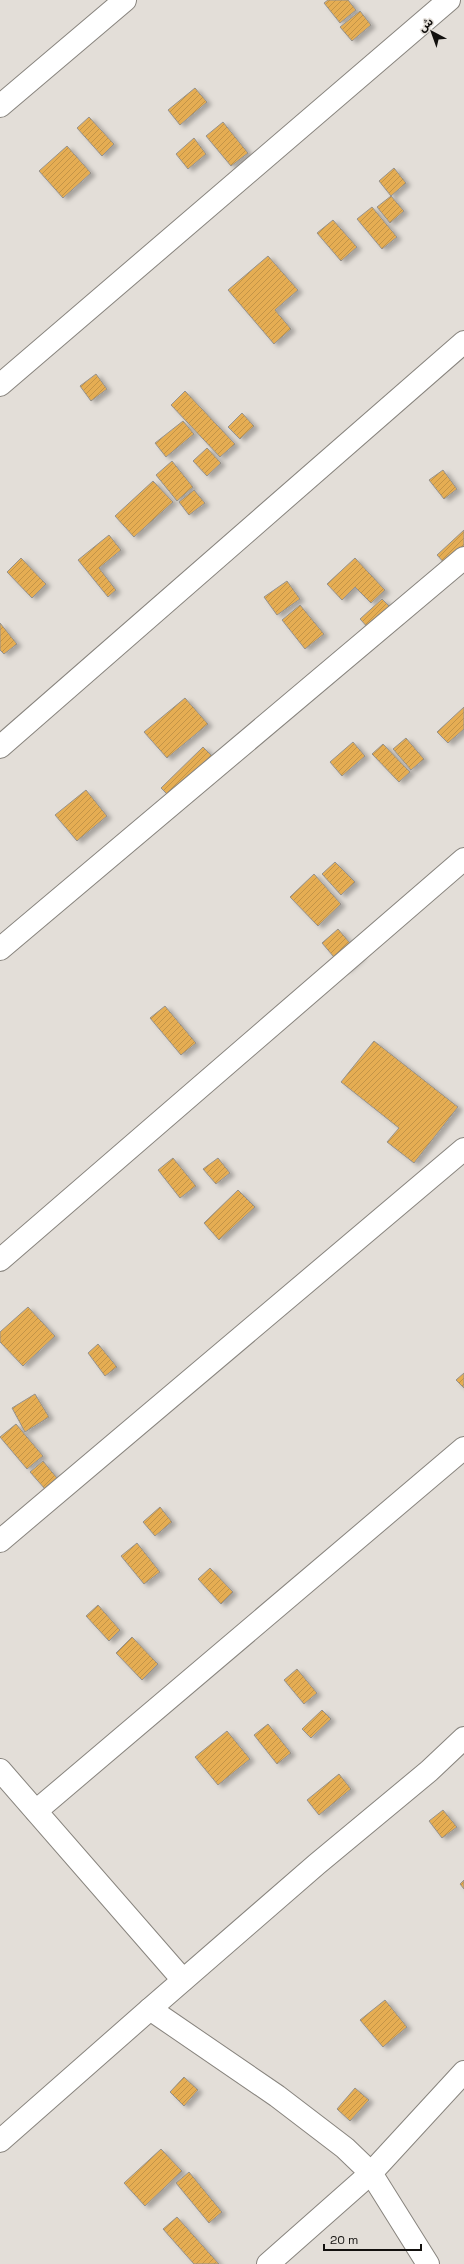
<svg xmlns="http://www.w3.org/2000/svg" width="464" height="2264" viewBox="0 0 464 2264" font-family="'Space Grotesk','Noto Sans Arabic',sans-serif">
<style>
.building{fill:url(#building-hatch);stroke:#96928d;filter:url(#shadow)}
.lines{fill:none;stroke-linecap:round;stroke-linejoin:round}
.street-casing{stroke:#88847e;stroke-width:24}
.street{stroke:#fff;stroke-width:22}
</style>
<defs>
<pattern id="building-hatch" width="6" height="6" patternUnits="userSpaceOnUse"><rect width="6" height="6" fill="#e5ad52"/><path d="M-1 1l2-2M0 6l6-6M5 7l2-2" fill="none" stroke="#c39446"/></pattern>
<filter id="shadow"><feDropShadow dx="4.5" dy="2.5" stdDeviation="2" flood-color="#0004"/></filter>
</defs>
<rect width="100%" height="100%" fill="#e3ded8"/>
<g class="building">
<polygon points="328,0 348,0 356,10 340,23 324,3"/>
<polygon points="360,11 371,25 352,41 340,27"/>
<polygon points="195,88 207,102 180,125 168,110"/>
<polygon points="89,117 114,144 102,156 77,128"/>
<polygon points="223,122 248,153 231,166 206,136"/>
<polygon points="194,138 206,154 188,169 176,154"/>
<polygon points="67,146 91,173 63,198 39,171"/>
<polygon points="394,168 406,183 391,196 379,181"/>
<polygon points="391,196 404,211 390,223 377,207"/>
<polygon points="372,207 397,237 382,249 357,219"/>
<polygon points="333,220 357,247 341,261 317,233"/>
<polygon points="268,256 298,290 275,310 291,329 274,344 228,290"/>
<polygon points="96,374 107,389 91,401 80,386"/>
<polygon points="185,391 235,444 220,457 171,405"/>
<polygon points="242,413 254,426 240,439 228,427"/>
<polygon points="183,421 194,434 166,457 155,443"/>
<polygon points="207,448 221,463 207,476 193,461"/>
<polygon points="172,461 193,487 177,501 156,475"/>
<polygon points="443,470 457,489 444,499 429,480"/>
<polygon points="153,481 173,502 134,537 115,516"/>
<polygon points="194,490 205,503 189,515 179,502"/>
<polygon points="464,530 464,551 447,566 437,555"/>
<polygon points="109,535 121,550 99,568 116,590 108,597 78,560"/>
<polygon points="21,558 46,584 32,598 7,572"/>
<polygon points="355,558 385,590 371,603 355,587 342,600 327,584"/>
<polygon points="287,581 300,599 277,615 264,597"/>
<polygon points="382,599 393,610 371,631 360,619"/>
<polygon points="300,605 324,634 305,649 282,620"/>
<polygon points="0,623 17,644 4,654 0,650"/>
<polygon points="185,698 208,724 167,758 144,732"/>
<polygon points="464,707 464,729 448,743 437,732"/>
<polygon points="406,738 424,759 411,770 393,749"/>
<polygon points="353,742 365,756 342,776 330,762"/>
<polygon points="383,744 410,772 399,782 372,754"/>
<polygon points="203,747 215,759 173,800 161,788"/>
<polygon points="86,790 107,816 77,841 55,815"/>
<polygon points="335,862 355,882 341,895 322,874"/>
<polygon points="314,874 341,904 318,926 290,897"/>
<polygon points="338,929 361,956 345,970 322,943"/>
<polygon points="165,1006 196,1043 181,1055 150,1018"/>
<polygon points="374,1041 458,1107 414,1163 387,1142 399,1128 341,1082"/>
<polygon points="173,1158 196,1186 180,1198 158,1170"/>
<polygon points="218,1158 230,1173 216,1184 203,1169"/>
<polygon points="238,1190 255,1207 219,1240 204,1223"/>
<polygon points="28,1307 55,1336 23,1366 0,1342 0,1332"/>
<polygon points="98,1344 117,1367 105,1376 88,1353"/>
<polygon points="464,1373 464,1388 456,1380"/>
<polygon points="35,1394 49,1417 25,1432 12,1408"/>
<polygon points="16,1424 43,1456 27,1469 0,1437"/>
<polygon points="43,1461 57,1478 45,1489 30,1472"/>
<polygon points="160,1507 172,1522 155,1536 143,1522"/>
<polygon points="137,1543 160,1572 144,1584 121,1556"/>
<polygon points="210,1568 233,1592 221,1604 198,1579"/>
<polygon points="98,1605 120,1630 109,1641 86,1616"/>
<polygon points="132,1637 158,1664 142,1680 116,1653"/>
<polygon points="297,1669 317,1693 304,1704 284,1680"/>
<polygon points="322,1710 331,1719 311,1738 302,1729"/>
<polygon points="268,1724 291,1753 277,1764 254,1735"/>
<polygon points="227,1731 250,1759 218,1785 195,1757"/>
<polygon points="339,1774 351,1789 319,1815 307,1800"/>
<polygon points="443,1810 457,1827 442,1838 429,1821"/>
<polygon points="464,1880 464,1889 460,1884"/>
<polygon points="385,2000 407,2027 383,2047 360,2020"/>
<polygon points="184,2077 198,2090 184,2106 170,2092"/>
<polygon points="355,2088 369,2100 350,2121 337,2109"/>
<polygon points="161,2149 182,2171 145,2206 124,2183"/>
<polygon points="189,2172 222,2212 209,2223 176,2183"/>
<polygon points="177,2217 219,2264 194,2264 163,2229"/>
</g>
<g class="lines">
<g class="street-casing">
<g id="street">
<polyline points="0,106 125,0"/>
<polyline points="0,385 449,0"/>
<polyline points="0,747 464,342"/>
<polyline points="0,949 464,558"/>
<polyline points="0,1260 464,859"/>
<polyline points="0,1541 464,1149"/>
<polyline points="0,1770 183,1980"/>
<polyline points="36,1811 464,1448"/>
<polyline points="0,2141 150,2009"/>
<polyline points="268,2264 371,2173 464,2072"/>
<polyline points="428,2264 371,2173 345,2148 277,2096 150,2009 317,1864 429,1771 464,1738"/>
</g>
</g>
<use href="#street" class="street"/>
</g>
<g transform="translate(432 32) rotate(319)" stroke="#e3ded8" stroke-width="3" paint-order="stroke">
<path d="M0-3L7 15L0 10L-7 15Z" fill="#12100e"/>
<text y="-6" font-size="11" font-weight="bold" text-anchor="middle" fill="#12100e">ش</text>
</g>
<path d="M324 2244v6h97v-6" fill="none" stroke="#12100e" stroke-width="2"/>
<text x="330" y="2244" font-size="12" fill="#12100e" stroke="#e3ded8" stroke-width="3" paint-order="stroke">20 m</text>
</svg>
